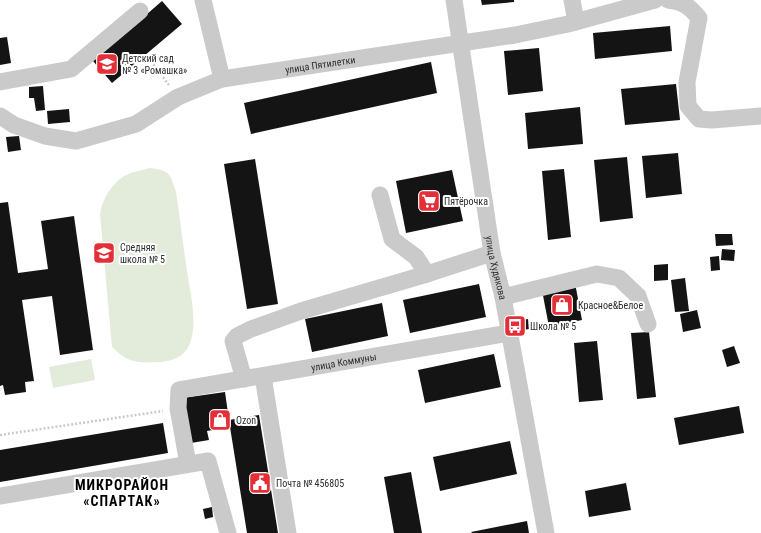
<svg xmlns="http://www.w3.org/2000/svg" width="761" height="533" viewBox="0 0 761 533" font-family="'Roboto Condensed',sans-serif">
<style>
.green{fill:#e3ebda}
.building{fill:#141414}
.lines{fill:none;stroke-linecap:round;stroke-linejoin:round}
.path{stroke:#cacaca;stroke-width:2.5;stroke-dasharray:2 2;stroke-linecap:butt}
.minor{stroke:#cacaca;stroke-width:17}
.labels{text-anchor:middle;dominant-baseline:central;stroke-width:4;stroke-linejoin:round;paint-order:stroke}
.poi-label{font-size:10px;fill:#2d2d2d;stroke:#fff;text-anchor:start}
.street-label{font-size:10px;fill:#2d2d2d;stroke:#fff}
.district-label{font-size:14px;font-weight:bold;letter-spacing:1px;fill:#000;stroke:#fff}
</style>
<rect width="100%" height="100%" fill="#fff"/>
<g class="green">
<path d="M150 168C170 171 170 173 176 192 180 218 183 245 187 271 190 292 198 322 190 343 186 356 171 362 159 362 137 363 128 363 112 347L100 214C103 197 114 179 131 173 137 171 144 170 150 168Z"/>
<polygon points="91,359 95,380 53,388 49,367"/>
</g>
<g class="building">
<polygon points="481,0 514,0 514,2 482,5"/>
<polygon points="162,1 182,24 112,83 93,61"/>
<polygon points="670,26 672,51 595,59 593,33"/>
<polygon points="7,37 11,63 0,65 0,38"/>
<polygon points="539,48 543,91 508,95 504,51"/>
<polygon points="431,62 437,93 251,134 244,103"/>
<polygon points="676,84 680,120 625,125 621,89"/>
<polygon points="43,86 45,110 36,111 34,98 29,98 29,87"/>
<polygon points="580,107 583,144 528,149 525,113"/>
<polygon points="69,109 70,122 48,124 47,111"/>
<polygon points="19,136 21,150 8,152 6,137"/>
<polygon points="678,153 682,194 646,198 642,156"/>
<polygon points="627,157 633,218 600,222 594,160"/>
<polygon points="255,159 278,304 247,309 224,164"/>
<polygon points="564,169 571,237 548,240 542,171"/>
<polygon points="452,170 463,221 406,233 396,181"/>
<polygon points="8,202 18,273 48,269 41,221 74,216 93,350 60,355 52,296 22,300 34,381 25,382 26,392 5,395 3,385 0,386 0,203"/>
<polygon points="715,234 732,234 733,245 716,246"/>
<polygon points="722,249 735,250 734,261 721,260"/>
<polygon points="719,256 720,270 711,271 710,257"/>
<polygon points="668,264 668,280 654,281 654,265"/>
<polygon points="685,278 689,311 675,312 671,280"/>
<polygon points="575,283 582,320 549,327 542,290"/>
<polygon points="479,284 486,317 410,333 403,300"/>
<polygon points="382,303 388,336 312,352 305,319"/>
<polygon points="697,310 701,328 683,332 680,314"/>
<polygon points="528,319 529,329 518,331 517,321"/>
<polygon points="649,332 656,397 637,399 631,333"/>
<polygon points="597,341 603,400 579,402 574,343"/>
<polygon points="734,346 740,363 727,367 722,350"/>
<polygon points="494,354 501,387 425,403 418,370"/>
<polygon points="225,392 229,420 259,415 278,533 247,533 230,427 207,431 209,440 191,443 183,398"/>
<polygon points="739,406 744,433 679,445 674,418"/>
<polygon points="163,423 168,453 0,482 0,450"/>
<polygon points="510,441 517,474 440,491 433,457"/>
<polygon points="411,472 422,533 394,533 384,477"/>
<polygon points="626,483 631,510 589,517 585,491"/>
<polygon points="212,507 213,517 205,519 203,509"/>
<polygon points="527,521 529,533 472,533 471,532"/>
</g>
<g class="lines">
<g class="path">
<polyline points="146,55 169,85"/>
<polyline points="0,435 163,411"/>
</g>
<g class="minor">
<polyline points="203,0 222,79"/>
<path id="s1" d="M454 0 492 253 503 297 546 533"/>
<polyline points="572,0 576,22"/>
<path d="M668 0C684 2 689 6 699 18L687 82 688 106 699 119 712 120 761 116"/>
<polyline points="0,82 71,69 140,11"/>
<path id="s2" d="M0 116 14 125 45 136 76 141 136 124 178 97 222 79 515 35 568 24 655 0"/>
<polyline points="380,195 392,239 416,257 427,274"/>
<polyline points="503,297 597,274 619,278 638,296 648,324"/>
<polyline points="263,376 288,533"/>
<polyline points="244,379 233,341 237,336 251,329 301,311 427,274 492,253"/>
<path id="s3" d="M188 464 178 408 179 390 509 333"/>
<polyline points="0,496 208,461 228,533"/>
</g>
</g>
<defs>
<g id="school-square" transform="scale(1.15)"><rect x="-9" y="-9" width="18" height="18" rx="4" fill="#e42f39" stroke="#fff"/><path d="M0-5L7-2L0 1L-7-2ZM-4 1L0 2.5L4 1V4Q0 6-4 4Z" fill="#fff"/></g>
<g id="supermarket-square" transform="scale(1.15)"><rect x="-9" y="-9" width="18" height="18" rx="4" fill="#e42f39" stroke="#fff"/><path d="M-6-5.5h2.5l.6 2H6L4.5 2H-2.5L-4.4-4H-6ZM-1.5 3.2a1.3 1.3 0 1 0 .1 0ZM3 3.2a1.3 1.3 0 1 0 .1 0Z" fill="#fff"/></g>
<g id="shop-square" transform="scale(1.15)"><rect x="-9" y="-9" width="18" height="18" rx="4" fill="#e42f39" stroke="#fff"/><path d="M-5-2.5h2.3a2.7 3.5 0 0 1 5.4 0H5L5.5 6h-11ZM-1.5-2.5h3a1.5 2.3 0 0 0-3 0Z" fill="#fff"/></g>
<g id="bus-square" transform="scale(1.15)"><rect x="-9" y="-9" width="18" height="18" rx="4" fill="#e42f39" stroke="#fff"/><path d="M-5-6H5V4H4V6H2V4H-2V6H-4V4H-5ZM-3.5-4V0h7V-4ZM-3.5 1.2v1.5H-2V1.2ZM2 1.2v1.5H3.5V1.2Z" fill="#fff"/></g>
<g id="civic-square" transform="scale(1.15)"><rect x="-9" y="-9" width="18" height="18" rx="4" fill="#e42f39" stroke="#fff"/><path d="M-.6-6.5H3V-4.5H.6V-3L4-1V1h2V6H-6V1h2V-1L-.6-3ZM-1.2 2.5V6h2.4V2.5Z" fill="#fff"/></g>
</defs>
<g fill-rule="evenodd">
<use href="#school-square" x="107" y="64"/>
<use href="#supermarket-square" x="429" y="201"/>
<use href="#school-square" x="104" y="253"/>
<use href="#shop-square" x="562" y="305"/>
<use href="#bus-square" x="515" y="326"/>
<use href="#shop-square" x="220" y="420"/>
<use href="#civic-square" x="260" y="483"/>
</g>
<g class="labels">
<g class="poi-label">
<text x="122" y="58">Детский сад<tspan x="122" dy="12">№ 3 «Ромашка»</tspan></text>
<text x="444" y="201">Пятёрочка</text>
<text x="120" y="247">Средняя<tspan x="120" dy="12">школа № 5</tspan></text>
<text x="578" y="305">Красное&amp;Белое</text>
<text x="530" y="326">Школа № 5</text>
<text x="236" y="420">Ozon</text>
<text x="276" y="483">Почта № 456805</text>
</g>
<g class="street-label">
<text stroke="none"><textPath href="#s2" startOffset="340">улица Пятилетки</textPath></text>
<text stroke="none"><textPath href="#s1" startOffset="271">улица Худякова</textPath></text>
<text stroke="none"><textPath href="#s3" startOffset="242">улица Коммуны</textPath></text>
</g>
<g class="district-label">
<text x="122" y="485">МИКРОРАЙОН<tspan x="122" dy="16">«СПАРТАК»</tspan></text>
</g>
</g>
</svg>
